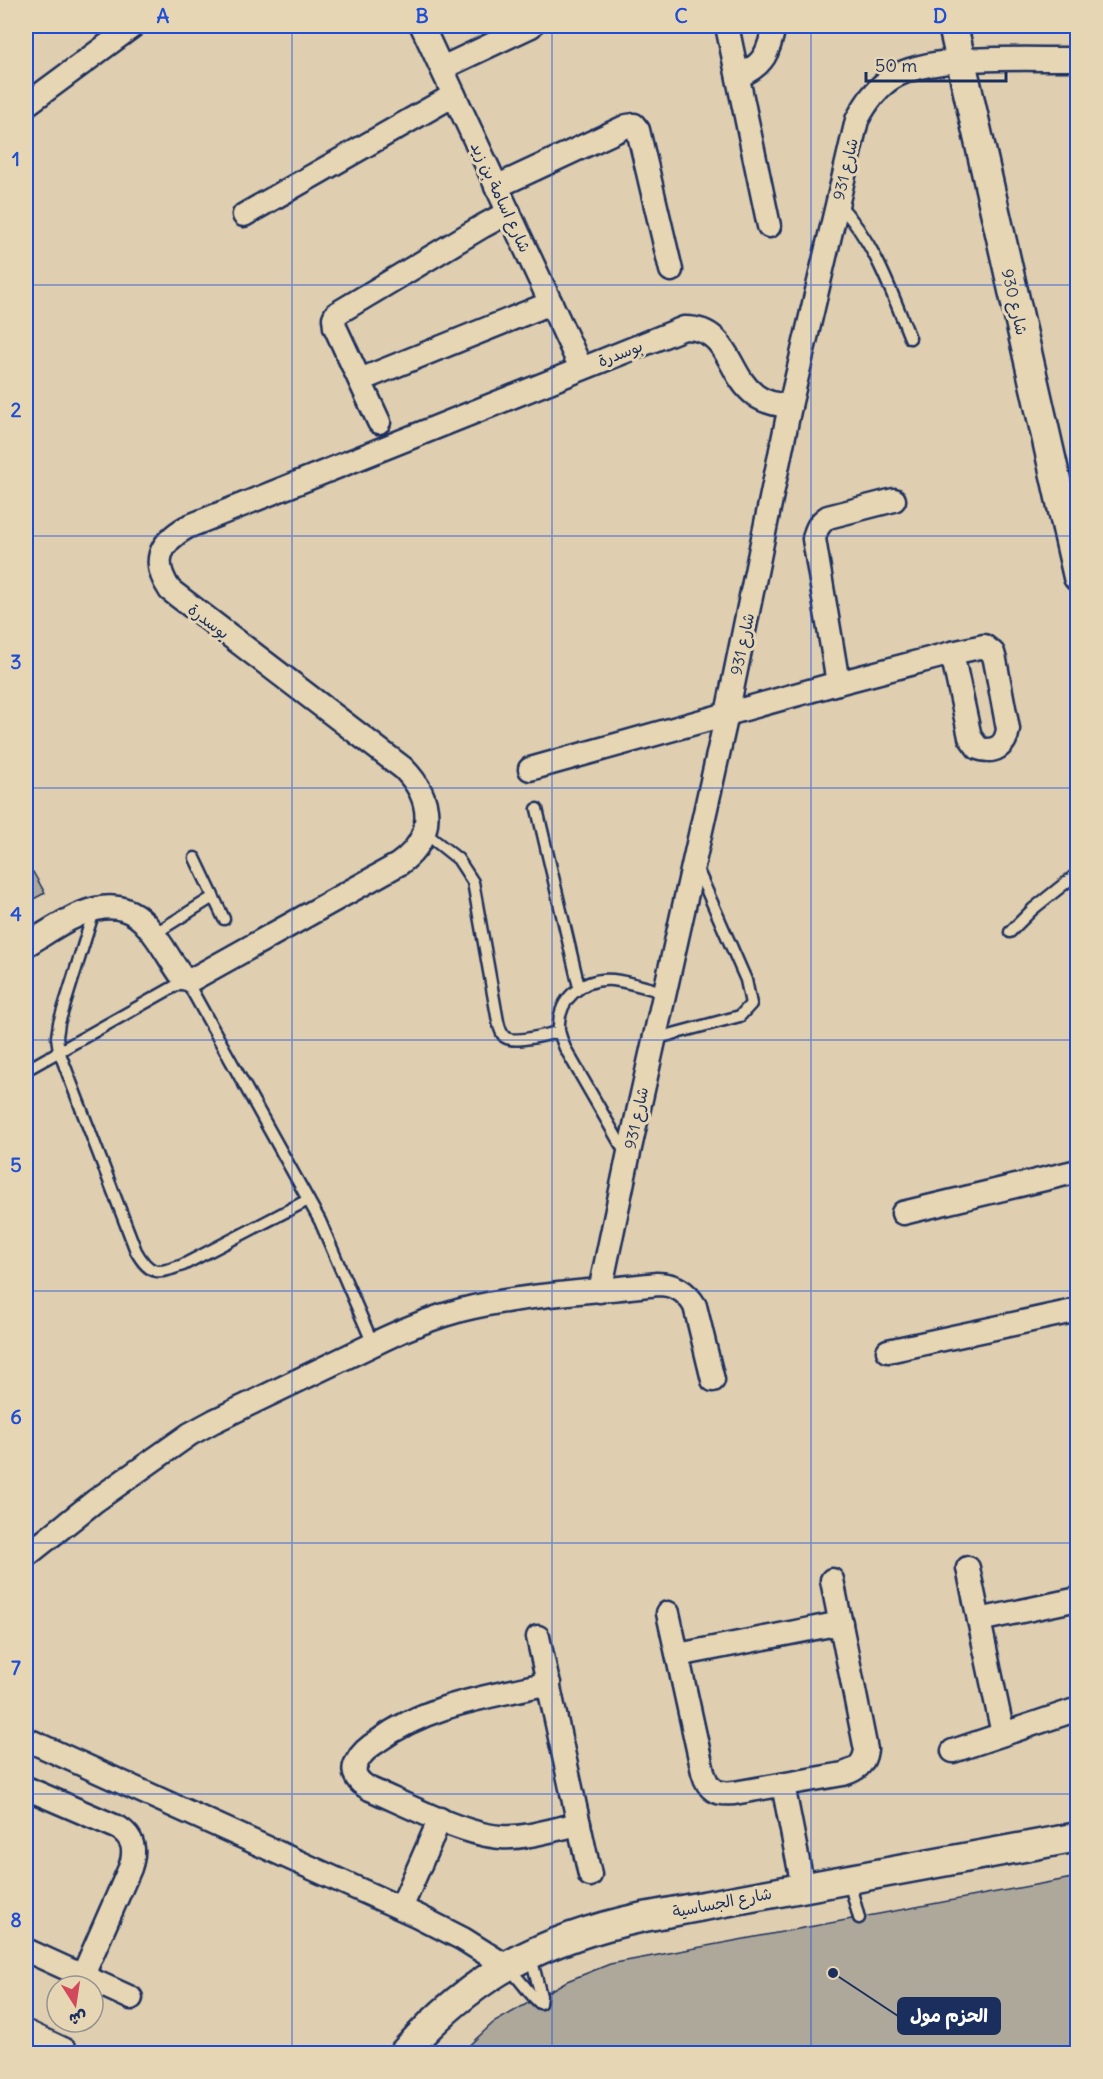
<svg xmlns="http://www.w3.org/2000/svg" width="1103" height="2079" viewBox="0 0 1103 2079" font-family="Delius,'Playpen Sans Arabic',sans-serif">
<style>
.building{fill:#aea89b;stroke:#1b2f5e;stroke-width:1.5}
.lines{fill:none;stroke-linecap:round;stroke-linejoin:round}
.service-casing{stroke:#1b2f5e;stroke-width:15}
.minor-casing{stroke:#1b2f5e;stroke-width:27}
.tertiary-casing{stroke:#1b2f5e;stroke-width:33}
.secondary-casing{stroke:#1b2f5e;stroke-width:36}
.service{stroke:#e7d6b3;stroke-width:10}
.minor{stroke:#e7d6b3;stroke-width:22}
.tertiary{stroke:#e7d6b3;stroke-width:28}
.secondary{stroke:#e7d6b3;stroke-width:32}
.grid{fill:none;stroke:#1d4ed8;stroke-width:1.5;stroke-opacity:0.55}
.labels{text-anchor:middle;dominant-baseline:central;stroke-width:6;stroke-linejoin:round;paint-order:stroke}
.street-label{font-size:16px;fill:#1b2f5e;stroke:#e7d6b3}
.leader{fill:none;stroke:#1b2f5e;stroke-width:2}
.callout-dot{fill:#1b2f5e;stroke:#e7d6b3;stroke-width:2}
.callout{fill:#1b2f5e;stroke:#1b2f5e;stroke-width:2}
.callout-label{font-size:18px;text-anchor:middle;font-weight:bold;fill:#fff}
.neatline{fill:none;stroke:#1d4ed8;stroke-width:2}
.grid-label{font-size:20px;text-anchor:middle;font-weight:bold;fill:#1d4ed8}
</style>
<rect width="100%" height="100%" fill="#dfcfb0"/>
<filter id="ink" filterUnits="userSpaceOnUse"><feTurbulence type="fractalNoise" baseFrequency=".0167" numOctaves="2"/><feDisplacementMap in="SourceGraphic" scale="12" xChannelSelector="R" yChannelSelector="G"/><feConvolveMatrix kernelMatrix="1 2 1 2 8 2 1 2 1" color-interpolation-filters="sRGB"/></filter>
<g filter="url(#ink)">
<g class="building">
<polygon points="33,872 45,893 26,903 26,876"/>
<polygon points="1078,1877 1078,2054 460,2054 493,2023 567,1981 610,1964"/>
</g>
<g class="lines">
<g class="service-casing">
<g id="service">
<path d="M837 202C875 243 890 288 910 338"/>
<polyline points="537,809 579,987"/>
<path d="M424 832 458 859 473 882 497 1016C498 1022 499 1029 503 1035 510 1046 547 1034 559 1032"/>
<polyline points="195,858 224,919"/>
<path d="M94 911 59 1023 57 1037 59 1051 136 1251C150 1276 158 1274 183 1265L308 1200"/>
<polyline points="1010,932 1033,909 1078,873"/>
<polyline points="154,934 213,897"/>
<polyline points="654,1039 740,1016 751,1004 746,980 696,866"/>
<polyline points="26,1070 186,980 320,1221 373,1344"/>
<path d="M626 1154 565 1048C563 1043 560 1036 559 1030 557 999 583 977 613 980 630 982 647 988 664 992"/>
<polyline points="849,1881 859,1918"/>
<polyline points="531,1957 541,1996 540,2003"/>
<path d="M508 1968C519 1977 532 1998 540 2003"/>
</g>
</g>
<g class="minor-casing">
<g id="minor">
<polyline points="422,26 581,368"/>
<polyline points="727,26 769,226"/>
<polyline points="442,68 531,26"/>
<path d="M739 76C764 65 769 52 774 26"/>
<polyline points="26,105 133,26"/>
<polyline points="496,187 627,126 634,125 638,130 671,270"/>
<polyline points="244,215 454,95"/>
<polyline points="360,380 551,303"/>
<polyline points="379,422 335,327 334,318 336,314 483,226 509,212"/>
<path d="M838 683 814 539C816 529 819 523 828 517L894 500"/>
<path d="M530 769 838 683 952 653 984 646 993 653 995 660 1008 729C1006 746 994 754 978 748L970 737 952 653"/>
<path d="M26 945C62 924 113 882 149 928 162 943 171 962 183 978L191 980 399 864C436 837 434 799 403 768L170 590C151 562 159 543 187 527L684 328C730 327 726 373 755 395 765 403 778 405 790 406"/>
<polyline points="903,1213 1078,1171"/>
<path d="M600 1291 628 1157 727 714 790 406 857 120C866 103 876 88 892 78 932 53 1028 60 1078 59"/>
<polyline points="888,1351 1078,1310"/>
<path d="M26 1556 95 1501 190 1434 214 1421 384 1339C409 1327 435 1317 461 1310 525 1294 593 1292 657 1284 675 1284 686 1291 695 1306L713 1380"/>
<polyline points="968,1568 1003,1734"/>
<path d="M668 1613 703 1772C708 1790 716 1795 734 1793L843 1774C856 1770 864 1765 866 1750L832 1580"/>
<polyline points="979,1620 1078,1599"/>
<polyline points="538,1637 590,1875"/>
<polyline points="678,1655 841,1623"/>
<path d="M549 1683C489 1697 428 1704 378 1741 370 1746 362 1752 358 1760 349 1773 359 1783 370 1789 405 1804 464 1835 501 1837 526 1839 554 1829 579 1824"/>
<polyline points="26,1739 418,1916 463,1939 506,1966"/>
<polyline points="953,1751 1078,1709"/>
<polyline points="783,1785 803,1887"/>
<path d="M26 1788 119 1828C134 1838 136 1851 130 1868L83 1975"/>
<polyline points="401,1908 440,1819"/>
<polyline points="26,1950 131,1998"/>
</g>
</g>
<g class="tertiary-casing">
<g id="tertiary">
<polyline points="953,26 1078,577"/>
<path d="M403 2054C471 1975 544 1938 644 1917L1078 1837"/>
</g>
</g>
<g class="secondary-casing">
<polyline id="secondary" points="26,2037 62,2054"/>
</g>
<use href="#service" class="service"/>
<use href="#minor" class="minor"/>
<use href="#tertiary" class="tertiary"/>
<use href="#secondary" class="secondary"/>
</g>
</g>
<path class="grid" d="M292 26V2054M552 26V2054M811 26V2054M26 285H1078M26 536H1078M26 788H1078M26 1040H1078M26 1291H1078M26 1543H1078M26 1794H1078"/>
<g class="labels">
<g class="street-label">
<text transform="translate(845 169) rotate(-77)">شارع 931</text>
<text transform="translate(501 197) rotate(65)">شارع اسامة بن زيد</text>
<text transform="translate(1015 302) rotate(77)">شارع 930</text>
<text transform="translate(620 353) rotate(-21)">بوسدرة</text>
<text transform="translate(209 621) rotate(37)">بوسدرة</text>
<text transform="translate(742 644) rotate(-78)">شارع 931</text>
<text transform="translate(636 1118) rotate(-78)">شارع 931</text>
<text transform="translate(722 1902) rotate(-11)">شارع الجساسية</text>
</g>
</g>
<path class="leader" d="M833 1973L898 2016"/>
<circle class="callout-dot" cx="833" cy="1973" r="6"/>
<rect class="callout" x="898" y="1998" width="102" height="36" rx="6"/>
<g class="callout-label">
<text x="949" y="2022">الحزم مول</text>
</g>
<rect width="1103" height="2079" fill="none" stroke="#e7d6b3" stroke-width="66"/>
<g transform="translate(75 2004) rotate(168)"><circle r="28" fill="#e7d6b3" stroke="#959391" stroke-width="1.5"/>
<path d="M0-4.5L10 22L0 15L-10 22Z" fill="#d1495b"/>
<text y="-9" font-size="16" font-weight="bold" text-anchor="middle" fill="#1b2f5e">ش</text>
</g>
<path d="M866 72v9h140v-9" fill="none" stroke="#1b2f5e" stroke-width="3"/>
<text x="875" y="72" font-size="18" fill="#1b2f5e" stroke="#e7d6b3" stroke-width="4.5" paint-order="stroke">50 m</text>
<rect x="33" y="33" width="1037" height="2013" class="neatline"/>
<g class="grid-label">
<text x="163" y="23">A</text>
<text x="422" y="23">B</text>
<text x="681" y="23">C</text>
<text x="940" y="23">D</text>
<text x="16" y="166">1</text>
<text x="16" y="417">2</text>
<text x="16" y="669">3</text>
<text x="16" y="921">4</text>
<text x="16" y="1172">5</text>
<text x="16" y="1424">6</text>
<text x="16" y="1675">7</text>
<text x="16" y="1927">8</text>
</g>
</svg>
